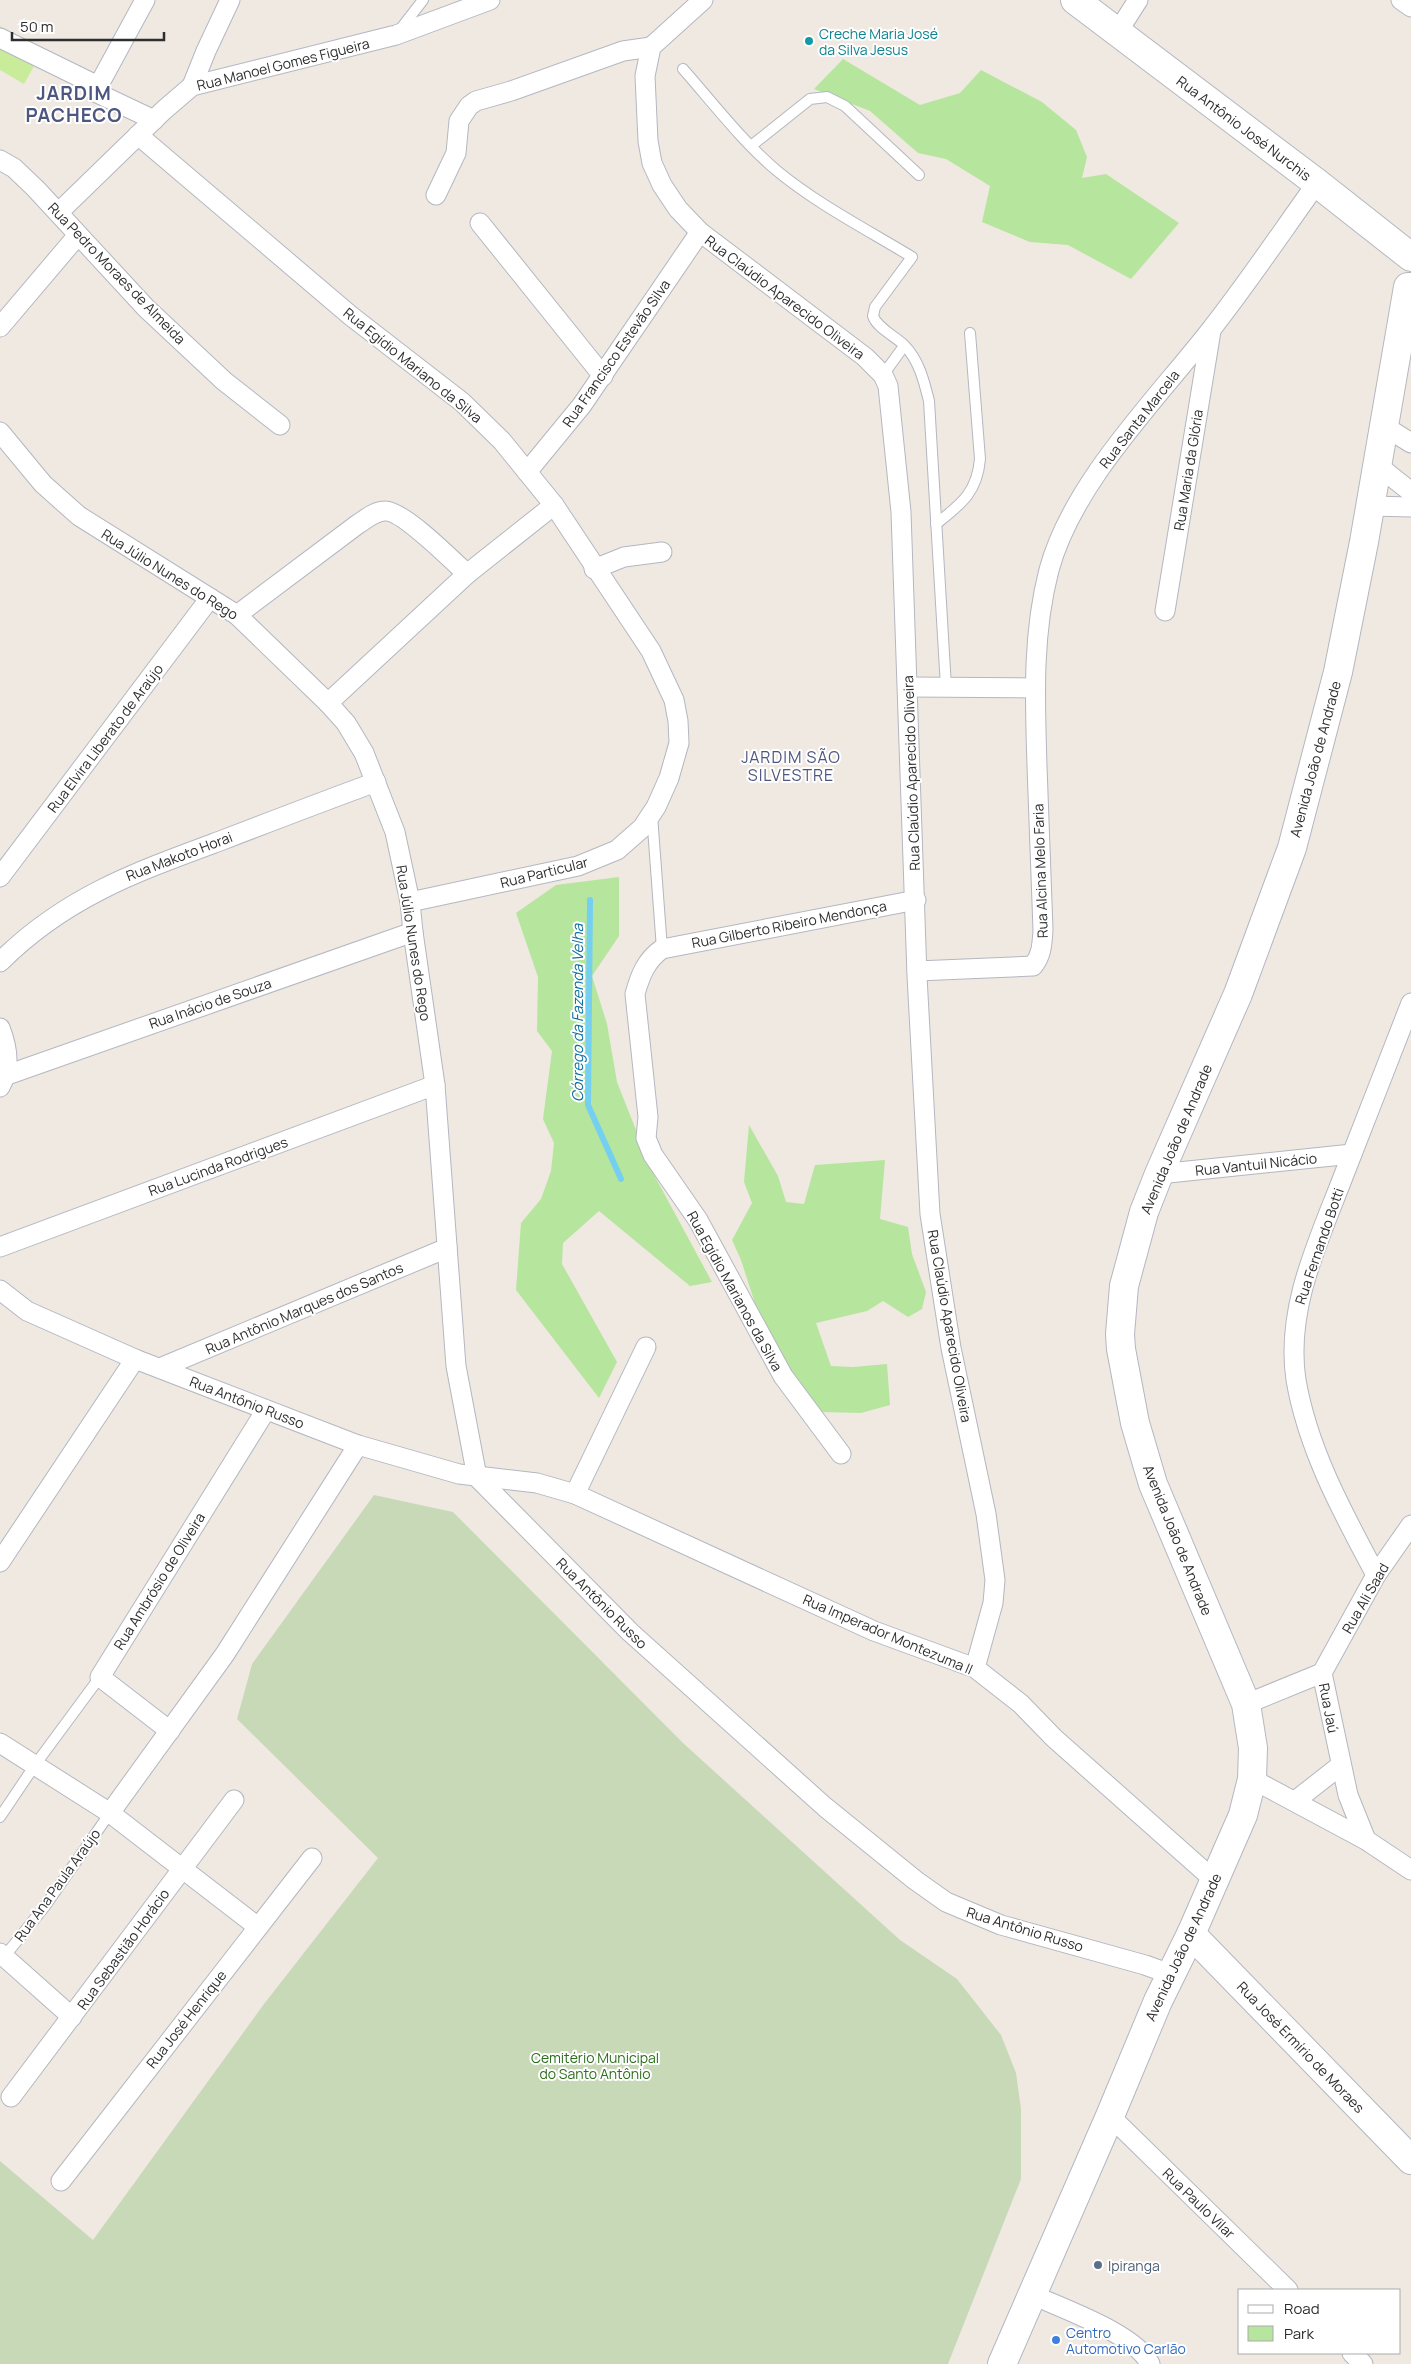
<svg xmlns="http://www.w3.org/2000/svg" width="1411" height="2364" viewBox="0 0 1411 2364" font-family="Manrope,sans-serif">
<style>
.green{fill:#b6e59e}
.cemetery{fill:#c8d9b8}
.pitch{fill:#c9ec9a}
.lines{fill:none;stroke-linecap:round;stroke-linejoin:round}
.stream{stroke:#75cff0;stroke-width:6}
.lane-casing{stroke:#b4b7c1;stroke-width:12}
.street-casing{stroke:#b4b7c1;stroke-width:21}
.secondary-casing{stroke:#b4b7c1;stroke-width:30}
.lane{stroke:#fff;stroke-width:10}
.street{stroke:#fff;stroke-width:19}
.secondary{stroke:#fff;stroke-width:28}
.culture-dot{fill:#0f9aa8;stroke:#fff;stroke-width:2}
.service-dot{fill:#5c6f8a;stroke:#fff;stroke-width:2}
.shop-dot{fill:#3f7fe0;stroke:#fff;stroke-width:2}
.labels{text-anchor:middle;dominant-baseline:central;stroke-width:4;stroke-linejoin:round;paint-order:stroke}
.culture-label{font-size:14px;fill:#0d838f;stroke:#fff;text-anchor:start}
.street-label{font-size:14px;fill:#2e2e2e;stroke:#fff}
.park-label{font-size:14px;fill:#2c6e1b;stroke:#fff}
.service-label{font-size:14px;fill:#4e5e75;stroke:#fff;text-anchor:start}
.shop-label{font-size:14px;fill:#366cbe;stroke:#fff;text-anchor:start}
.water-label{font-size:15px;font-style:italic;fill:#0d6fa3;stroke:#fff}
.quarter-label{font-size:16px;letter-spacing:1px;fill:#4d5680;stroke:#fff}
.district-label{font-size:19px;font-weight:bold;letter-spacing:1px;fill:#4d5680;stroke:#fff}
</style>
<rect width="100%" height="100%" fill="#efe9e1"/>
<g class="green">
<polygon points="843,59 920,105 960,93 981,70 1042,102 1076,130 1087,157 1082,178 1106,174 1179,223 1131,279 1068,245 1030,242 982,222 990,186 946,159 918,153 870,111 814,89"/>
<polygon points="619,877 619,936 592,976 607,1024 617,1082 653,1173 712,1282 690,1286 599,1211 563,1243 562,1264 617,1362 599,1398 516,1290 521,1223 541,1199 551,1171 554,1143 543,1119 552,1051 537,1031 538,977 516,913 556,885"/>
<polygon points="749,1125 778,1176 786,1202 804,1204 815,1165 885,1160 880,1219 908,1227 912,1254 926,1292 922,1309 908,1317 883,1301 867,1311 816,1323 831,1366 853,1367 887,1364 890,1405 861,1413 822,1412 799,1392 760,1319 741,1260 732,1240 752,1203 744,1182"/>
</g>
<polygon class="cemetery" points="374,1495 453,1512 683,1743 900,1940 957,1979 1001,2035 1016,2073 1021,2109 1021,2179 948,2364 0,2364 0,2161 93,2240 264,2004 378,1858 237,1719 252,1664"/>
<polygon class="pitch" points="0,26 43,50 24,84 0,70"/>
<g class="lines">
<polyline class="stream" points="590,900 588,1105 621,1179"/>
<g class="lane-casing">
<g id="lane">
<polyline points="399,31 423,0"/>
<path d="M683 69C713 103 741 140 776 170 817 204 866 229 912 257L875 307 873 316C877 328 895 336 904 345 919 360 924 381 929 401L946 687"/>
<polyline points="751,146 810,99 827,97 845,106 919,175"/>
<polyline points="883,375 904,346"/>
<path d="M936 524C961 504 977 493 980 459L970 333"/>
<polyline points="652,815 662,949"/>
<polyline points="0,1817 35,1765 100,1677"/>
<polyline points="4,1957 45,1906 110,1813"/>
</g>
</g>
<g class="street-casing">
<g id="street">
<polyline points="145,0 95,92 154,120"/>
<polyline points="703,0 651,47 645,76 648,141 652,163 662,185 678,209 700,232 865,357 883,375 888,386 901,512 917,976 930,1214 951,1348 986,1514 995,1580 993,1603 975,1668"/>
<polyline points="1401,0 1411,7"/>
<polyline points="1117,33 1138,0"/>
<polyline points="0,38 98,86"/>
<polyline points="192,86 206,51 230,0"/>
<polyline points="138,135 351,316 462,402 502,441 554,505 651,651 674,700 678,721 679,743 669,778 656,807 642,828 617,850 578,866 410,902"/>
<polyline points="0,160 14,168 36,189 146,308 224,381 280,425"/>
<polyline points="436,195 456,153 459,121 469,106 476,101 511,91 623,51 651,47"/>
<polyline points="59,212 164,110 192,86 396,35 490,0"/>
<polyline points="480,223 603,376"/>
<polyline points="0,327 78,235"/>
<polyline points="1384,426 1411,443"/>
<polyline points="0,432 43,484 79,516 237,615 328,703 346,723 364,753 395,832 410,902 413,932 435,1085 456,1366 477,1477"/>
<polyline points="1377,465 1411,492"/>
<polyline points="527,472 582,405 700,232"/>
<polyline points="1370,506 1411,507"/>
<polyline points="594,569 624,557 662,552"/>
<polyline points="1165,611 1211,331"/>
<path d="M237 615 358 524C366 519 375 511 385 511 402 510 452 560 467 574"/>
<polyline points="908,687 1034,688"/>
<polyline points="328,703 467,574 554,505"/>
<polyline points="0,877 210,598"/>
<path d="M0 962C65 897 136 872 220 841 272 821 324 801 376 782"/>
<path d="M917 971 1033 966C1042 955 1042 944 1043 930 1041 875 1039 821 1037 766 1035 701 1032 635 1049 570 1072 484 1154 402 1209 332 1247 284 1281 233 1317 183"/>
<path d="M0 1028C8 1048 11 1068 0 1087"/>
<polyline points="7,1075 413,932"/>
<polyline points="1159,1174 1352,1154"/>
<polyline points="0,1247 435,1085"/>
<polyline points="0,1290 27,1311 135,1359 358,1445 459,1474 537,1483 575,1494 874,1631 975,1668 1021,1704 1054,1738 1214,1880"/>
<polyline points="160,1368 447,1248"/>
<path d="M841 1454 783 1376 698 1220 653 1155 646 1138 648 1117 635 994C640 976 646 960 662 949L916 900"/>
<polyline points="477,1477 630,1632 825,1807 915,1880 946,1902 1001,1925 1145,1965 1170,1974"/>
<polyline points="575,1494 646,1347"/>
<polyline points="0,1562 135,1359"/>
<path d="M1376 1575C1343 1513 1308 1450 1296 1380 1285 1307 1320 1238 1345 1172 1367 1116 1389 1059 1411 1003"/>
<polyline points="1322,1673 1348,1795 1366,1840"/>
<polyline points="1322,1673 1376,1575 1411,1525"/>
<polyline points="1246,1704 1322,1673"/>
<polyline points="170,1731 100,1677 266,1410"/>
<polyline points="0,1743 110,1813 258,1927"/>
<polyline points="1252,1779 1366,1840 1411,1870"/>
<polyline points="1295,1801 1341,1765"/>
<polyline points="110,1813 225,1654 358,1445"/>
<polyline points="0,1953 72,2017"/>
<polyline points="11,2097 234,1800"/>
<polyline points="1110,2116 1288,2290"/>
<polyline points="61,2181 312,1858"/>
<path d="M1033 2295C1063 2309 1136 2334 1150 2364"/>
<polyline points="1352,2353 1363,2364"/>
</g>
</g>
<g class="secondary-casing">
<g id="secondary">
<polyline points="1075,0 1317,183 1411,257"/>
<polyline points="1191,1934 1411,2160"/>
<polyline points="1002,2364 1110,2116 1158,2001 1191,1934 1243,1815 1252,1779 1253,1748 1246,1704 1153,1484 1135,1423 1121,1349 1120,1334 1124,1286 1144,1212 1159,1174 1238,994 1292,848 1338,672 1364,542 1408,287 1411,287"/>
</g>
</g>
<use href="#lane" class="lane"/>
<use href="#street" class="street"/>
<use href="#secondary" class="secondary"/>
</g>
<circle class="culture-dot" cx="809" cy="41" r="5"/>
<circle class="service-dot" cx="1098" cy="2265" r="5"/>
<circle class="shop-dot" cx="1056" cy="2340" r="5"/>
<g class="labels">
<g class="culture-label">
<text x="819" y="33">Creche Maria José<tspan x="819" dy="16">da Silva Jesus</tspan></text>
</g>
<g class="street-label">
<text transform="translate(283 64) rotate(-14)">Rua Manoel Gomes Figueira</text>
<text transform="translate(1244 128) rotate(37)">Rua Antônio José Nurchis</text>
<text transform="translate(117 273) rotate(46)">Rua Pedro Moraes de Almeida</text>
<text transform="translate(785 297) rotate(37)">Rua Claúdio Aparecido Oliveira</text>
<text transform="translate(616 353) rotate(-55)">Rua Francisco Estevão Silva</text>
<text transform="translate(413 365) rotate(39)">Rua Egídio Mariano da Silva</text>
<text transform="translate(1139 419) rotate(-52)">Rua Santa Marcela</text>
<text transform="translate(1188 470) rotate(-81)">Rua Maria da Glória</text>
<text transform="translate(170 574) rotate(32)">Rua Júlio Nunes do Rego</text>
<text transform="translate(105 738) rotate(-53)">Rua Elvira Liberato de Araújo</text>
<text transform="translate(1315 759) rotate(-75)">Avenida João de Andrade</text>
<text transform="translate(911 773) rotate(-92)">Rua Claúdio Aparecido Oliveira</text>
<text transform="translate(179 856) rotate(-21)">Rua Makoto Horai</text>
<text transform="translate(1040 871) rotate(-92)">Rua Alcina Melo Faria</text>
<text transform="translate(544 872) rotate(-14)">Rua Particular</text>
<text transform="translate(789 924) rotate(-11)">Rua Gilberto Ribeiro Mendonça</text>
<text transform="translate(414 943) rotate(81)">Rua Júlio Nunes do Rego</text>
<text transform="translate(210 1003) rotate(-19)">Rua Inácio de Souza</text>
<text transform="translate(1176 1139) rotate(-67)">Avenida João de Andrade</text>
<text transform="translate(1256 1164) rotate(-6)">Rua Vantuil Nicácio</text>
<text transform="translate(218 1166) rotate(-20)">Rua Lucinda Rodrigues</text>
<text transform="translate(1319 1246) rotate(-71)">Rua Fernando Botti</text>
<text transform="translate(735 1291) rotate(61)">Rua Egídio Marianos da Silva</text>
<text transform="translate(304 1308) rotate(-23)">Rua Antônio Marques dos Santos</text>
<text transform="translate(950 1326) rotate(80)">Rua Claúdio Aparecido Oliveira</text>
<text transform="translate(247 1402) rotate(21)">Rua Antônio Russo</text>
<text transform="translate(1178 1540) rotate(68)">Avenida João de Andrade</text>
<text transform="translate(159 1581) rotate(-58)">Rua Ambrósio de Oliveira</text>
<text transform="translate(1365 1598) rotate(-60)">Rua Ali Saad</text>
<text transform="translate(602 1603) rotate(45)">Rua Antônio Russo</text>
<text transform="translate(888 1634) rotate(23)">Rua Imperador Montezuma II</text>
<text transform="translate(1329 1708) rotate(79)">Rua Jaú</text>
<text transform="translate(57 1885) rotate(-54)">Rua Ana Paula Araújo</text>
<text transform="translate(1025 1929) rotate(17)">Rua Antônio Russo</text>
<text transform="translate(1183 1947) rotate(-65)">Avenida João de Andrade</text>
<text transform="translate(123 1949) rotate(-54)">Rua Sebastião Horácio</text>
<text transform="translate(186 2019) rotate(-52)">Rua José Henrique</text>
<text transform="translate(1301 2047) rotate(46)">Rua José Ermírio de Moraes</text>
<text transform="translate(1199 2203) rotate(44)">Rua Paulo Vilar</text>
</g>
<g class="park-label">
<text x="595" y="2057">Cemitério Municipal<tspan x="595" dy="16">do Santo Antônio</tspan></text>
</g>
<g class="service-label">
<text x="1108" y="2265">Ipiranga</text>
</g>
<g class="shop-label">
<text x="1066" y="2332">Centro<tspan x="1066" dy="16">Automotivo Carlão</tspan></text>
</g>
<g class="water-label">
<text transform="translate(577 1013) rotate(-90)">Córrego da Fazenda Velha</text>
</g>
<g class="quarter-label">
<text x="791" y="757">JARDIM SÃO<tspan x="791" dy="18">SILVESTRE</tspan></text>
</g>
<g class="district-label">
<text x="74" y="93">JARDIM<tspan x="74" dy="22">PACHECO</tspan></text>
</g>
</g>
<rect x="1238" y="2289" width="162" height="65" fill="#ffffff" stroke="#ababab"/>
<rect x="1248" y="2305" width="25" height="8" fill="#ffffff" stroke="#ababab"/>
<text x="1284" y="2314" font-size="15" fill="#2e2e2e">Road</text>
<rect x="1248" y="2326" width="25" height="15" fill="#b6e59e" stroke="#ababab"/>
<text x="1284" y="2339" font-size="15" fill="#2e2e2e">Park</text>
<path d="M12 32v8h152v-8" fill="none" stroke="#2e2e2e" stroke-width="2.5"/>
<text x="20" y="32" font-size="15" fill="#2e2e2e" stroke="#ffffff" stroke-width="4" paint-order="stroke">50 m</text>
</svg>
